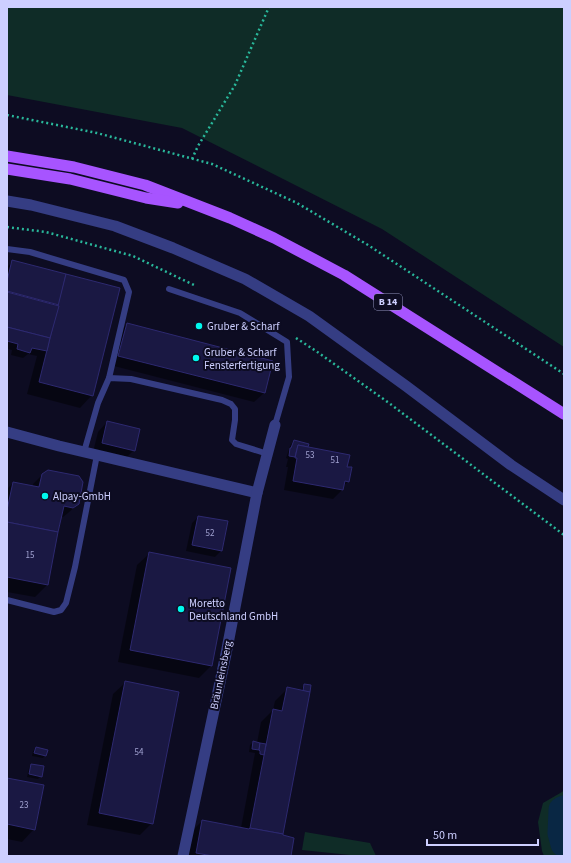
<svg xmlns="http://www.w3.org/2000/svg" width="571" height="863" viewBox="0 0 571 863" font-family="'Source Sans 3',sans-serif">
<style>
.green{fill:#0f2c27}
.shadow{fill:#0007;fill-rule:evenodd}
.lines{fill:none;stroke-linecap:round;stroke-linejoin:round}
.river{stroke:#092744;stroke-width:27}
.building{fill:#1a1843;stroke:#2d2970}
.path{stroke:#29b79a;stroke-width:2.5;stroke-dasharray:2 3;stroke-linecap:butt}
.service{stroke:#353d83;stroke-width:6}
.minor{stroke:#353d83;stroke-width:11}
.primary{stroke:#a754ff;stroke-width:11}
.poi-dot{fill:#00f8ed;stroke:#0d0c22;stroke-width:1.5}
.labels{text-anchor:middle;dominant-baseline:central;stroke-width:4;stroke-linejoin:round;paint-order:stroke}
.number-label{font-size:9px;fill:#a0a1d0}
.shield{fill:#0d0c22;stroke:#9394bd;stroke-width:1}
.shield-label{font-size:10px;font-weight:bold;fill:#cdcfff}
.poi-label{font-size:11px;fill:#cdcfff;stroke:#0d0c22;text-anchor:start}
.street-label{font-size:11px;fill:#cdcfff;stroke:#0d0c22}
</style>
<rect width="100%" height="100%" fill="#0d0c22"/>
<g class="green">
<polygon points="7,7 564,7 564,347 382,229 182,128 7,95"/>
<polygon points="564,790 564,856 544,856 542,851 538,822 543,803 562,792"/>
<polygon points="305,832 370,843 376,856 351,856 350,855 302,850"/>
</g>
<g class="shadow">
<polygon points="12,262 119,289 92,395 80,408 27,394 37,356 28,354 23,358 11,355 12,350 7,349 7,292 51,304 51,302 7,290 7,267"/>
<polygon points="127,324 272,362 264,393 254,402 110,365 118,334"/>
<polygon points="107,422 134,450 124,460 93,452 98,432"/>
<polygon points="294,441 346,467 348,482 342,487 342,490 333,499 284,490 288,467 286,467 288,459 286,458 288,452 291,444"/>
<path d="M42 475 78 504 68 513 63 517 61 516 47 585 35 597 7 592V489L13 483 32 487 33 484ZM40 480H42L39 492H37Z"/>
<polygon points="198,517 227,522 221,551 215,557 186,551 192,523"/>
<polygon points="150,553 211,666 199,678 118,662 137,565"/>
<polygon points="126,682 152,823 140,835 87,825 113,694"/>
<polygon points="305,685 282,836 290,856 186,856 190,833 202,821 241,828 255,753 249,752 250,745 253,742 257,743 261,722 273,710 275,701 287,689 301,691 302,688"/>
<polygon points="36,748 45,755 43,758 32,756 33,751"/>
<polygon points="32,765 41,776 38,779 27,777 29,768"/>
<polygon points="7,779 34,829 22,842 7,839"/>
</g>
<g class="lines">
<polyline class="river" points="564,809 562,810 561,833 564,844"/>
</g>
<g class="building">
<polygon points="12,260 66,274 59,305 7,291 7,281"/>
<polygon points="66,274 120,288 93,396 39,382"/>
<polygon points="7,292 59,306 50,338 7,327"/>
<polygon points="127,323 273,361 265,393 118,356"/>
<polygon points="7,327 50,338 47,351 32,348 30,353 17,349 18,344 7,341"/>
<polygon points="107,421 140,429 135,451 102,443"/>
<polygon points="294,440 309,444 308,447 298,445 295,457 289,456 290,448 291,448"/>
<polygon points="298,445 350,455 347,467 352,467 349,482 345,481 343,490 293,481 297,458 295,458"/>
<polygon points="48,470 79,476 83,482 79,504 73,508 64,506 58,532 7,522 7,510 13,482 39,487 42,474"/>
<polygon points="198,516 228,521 222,551 192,545"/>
<polygon points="7,522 58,532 48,585 7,577"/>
<polygon points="149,552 231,568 212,666 130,650"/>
<polygon points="125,681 179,692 153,824 99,813"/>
<polygon points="304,684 311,685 310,692 303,691"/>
<polygon points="287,687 310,692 283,834 250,828 273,709 282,711"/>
<polygon points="253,741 260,743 259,750 252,749"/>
<polygon points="260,743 266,744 264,755 260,754 260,751 259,750"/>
<polygon points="36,747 48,750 46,756 34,753"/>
<polygon points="31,764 44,766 42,777 29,774"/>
<polygon points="7,778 44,785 35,830 7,824"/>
<polygon points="202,820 249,829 250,828 283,834 283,835 294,838 291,856 213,856 196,853"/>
</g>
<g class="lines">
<g class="path">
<polyline points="7,115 97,133 212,164 297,203 368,245 564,374"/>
<polyline points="192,159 198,146 235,85 269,7"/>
<polyline points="7,227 46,232 133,256 196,286"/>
<polyline points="296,338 316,351 389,403 564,535"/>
</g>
<g class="service">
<polyline points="7,249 30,252 124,280 129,292 109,378"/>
<polyline points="169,289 240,313 287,342 289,377 275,425"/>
<polyline points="84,452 98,403 109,378 131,379 222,400 231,404 235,409 235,420 232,440 236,444 268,454"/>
<polyline points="7,600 54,612 61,610 66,603 75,567 97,455"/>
</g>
<g class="minor">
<polyline points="7,201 31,205 115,226 173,248 245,279 309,316 406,386 511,465 564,500"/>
<polyline points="7,432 59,446 257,493"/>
<polyline points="183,856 226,654 257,493 275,425"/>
</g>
<g class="primary">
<polyline points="7,156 74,167 145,185 230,218 274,238 344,275 564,414"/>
<polyline points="7,169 70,179 146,198 178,203"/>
</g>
</g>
<g class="poi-dot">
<circle cx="199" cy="326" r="4"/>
<circle cx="196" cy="358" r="4"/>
<circle cx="45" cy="496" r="4"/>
<circle cx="181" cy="609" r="4"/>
</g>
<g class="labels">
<g class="number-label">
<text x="310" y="455">53</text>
<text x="335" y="460">51</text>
<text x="210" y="533">52</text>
<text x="30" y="555">15</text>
<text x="139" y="752">54</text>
<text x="24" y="805">23</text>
</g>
<rect class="shield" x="374" y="294" width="28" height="16" rx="3"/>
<g class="shield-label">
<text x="388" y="302">B 14</text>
</g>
<g class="poi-label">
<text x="207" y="326">Gruber &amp; Scharf</text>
<text x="204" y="352">Gruber &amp; Scharf<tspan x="204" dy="13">Fensterfertigung</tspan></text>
<text x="53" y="496">Alpay-GmbH</text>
<text x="189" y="603">Moretto<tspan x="189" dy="13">Deutschland GmbH</tspan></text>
</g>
<g class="street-label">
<text transform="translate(221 675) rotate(-78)">Bräunleinsberg</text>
</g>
</g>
<rect width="571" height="863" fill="none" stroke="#cdcfff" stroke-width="16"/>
<path d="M427 839v6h111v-6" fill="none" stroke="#cdcfff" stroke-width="2"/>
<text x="433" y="839" font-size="12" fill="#cdcfff" stroke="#0d0c22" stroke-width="3" paint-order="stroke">50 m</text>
</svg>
